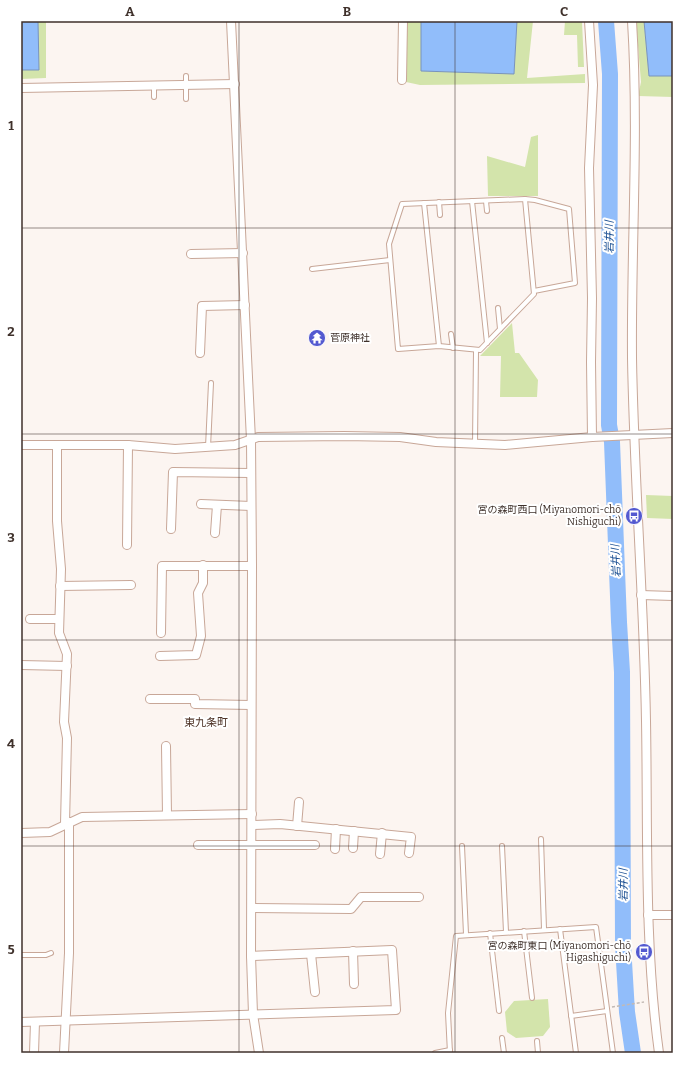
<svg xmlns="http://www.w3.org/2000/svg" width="694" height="1074" viewBox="0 0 694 1074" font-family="Bitter,'Noto Sans JP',serif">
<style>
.green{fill:#d3e4ab}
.water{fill:#91bdfa;stroke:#7893bc}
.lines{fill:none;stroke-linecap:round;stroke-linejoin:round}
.river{stroke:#91bdfa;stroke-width:16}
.service-casing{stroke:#c8a798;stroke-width:6}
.minor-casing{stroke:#c8a798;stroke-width:10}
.path{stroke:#c2b9b4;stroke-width:1.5;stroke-dasharray:3 2;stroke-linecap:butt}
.service{stroke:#fff;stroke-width:4}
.minor{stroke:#fff;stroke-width:8}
.grid{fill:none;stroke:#3f312b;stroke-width:1;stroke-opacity:0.55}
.labels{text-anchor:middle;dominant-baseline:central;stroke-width:4;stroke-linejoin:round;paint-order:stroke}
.poi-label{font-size:10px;fill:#3f312b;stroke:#fff;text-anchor:end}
.water-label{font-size:11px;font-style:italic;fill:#1c5093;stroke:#fff}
.neighbourhood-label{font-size:11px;fill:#4f3428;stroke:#fff}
.neatline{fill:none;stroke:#3f312b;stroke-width:1.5}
.grid-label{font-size:13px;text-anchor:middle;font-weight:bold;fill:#3f312b}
</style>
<rect width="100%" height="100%" fill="#fcf5f1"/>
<g class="green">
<polygon points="38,21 46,21 46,78 21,79 21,70 39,69"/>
<polygon points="407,21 421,21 421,71 514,73 517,21 533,21 527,78 585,74 585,83 420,85 406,82"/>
<polygon points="565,21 582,21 584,67 578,67 577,35 564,35"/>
<polygon points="636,21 644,21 649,76 673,76 673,97 638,96 641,82"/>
<polygon points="538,135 538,196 488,196 487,156 525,167 531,137"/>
<polygon points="512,323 515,353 519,353 538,380 537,397 500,397 501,356 480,356"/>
<polygon points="646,495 673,496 673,519 647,518"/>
<polygon points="548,999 550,1027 543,1036 516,1038 507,1032 505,1012 514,1001"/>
</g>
<g class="water">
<polygon points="21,21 38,21 39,70 21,70"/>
<polygon points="421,21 517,21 514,74 421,71"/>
<polygon points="644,21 673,21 673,76 649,76"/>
</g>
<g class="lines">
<polyline class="river" points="606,21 610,74 609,425 612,442 619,622 622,672 623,945 627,1012 633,1053"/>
<g class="service-casing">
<g id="service">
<polyline points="154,97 154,85"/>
<polyline points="186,99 186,76"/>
<polygon points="525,199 534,294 480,350 439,346 398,349 389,244 402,204"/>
<polyline points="525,199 535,200 569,209 575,283 534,291"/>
<polyline points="472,201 487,343"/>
<polyline points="486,201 487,211"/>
<polyline points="439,202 440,215"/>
<polyline points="424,203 439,346"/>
<polyline points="312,269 390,260"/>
<polyline points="498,308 500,329"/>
<polyline points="451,334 453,348"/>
<polyline points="475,445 476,351"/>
<polyline points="208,447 211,383"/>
<polyline points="541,839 544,929"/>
<polyline points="462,846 466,934"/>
<polyline points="502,846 506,932"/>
<polyline points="560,929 576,1053"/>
<polyline points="524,931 532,998"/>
<polyline points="490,933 499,1011"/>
<polyline points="21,955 46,955 51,953"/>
<polyline points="571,1016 607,1011"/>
<polyline points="502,1038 504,1053"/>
<polyline points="537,1041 538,1053"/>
<polyline points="435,1053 450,1050"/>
<polyline points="450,1053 448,1013 456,936 596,927 613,1053"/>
</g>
</g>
<g class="minor-casing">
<g id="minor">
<polyline points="231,21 251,440 252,566 251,956 253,1014 259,1053"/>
<polyline points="589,21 593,85 589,168 592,298 591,362 592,437"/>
<path d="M632 21C639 133 631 246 632 358 634 479 644 600 646 721 648 832 644 943 659 1053"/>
<polyline points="402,80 403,21"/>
<polyline points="21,88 235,84"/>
<polyline points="191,254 243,253"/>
<polyline points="200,353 202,306 245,305"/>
<polyline points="21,445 128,445 175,449 235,445 258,437 344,436 400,437 436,442 505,445 592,437 673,433"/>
<polyline points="57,445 57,521 61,569 59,633 67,654 64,722 67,738 65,824"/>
<polyline points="201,504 251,506"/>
<polyline points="171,529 173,472 250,473"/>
<polyline points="215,533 217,505"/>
<polyline points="127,545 128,445"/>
<polyline points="60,586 131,585"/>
<polyline points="641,595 673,596"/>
<polyline points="30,619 59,619"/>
<polyline points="161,633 162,566 252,566"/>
<polyline points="160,656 196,655 201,636 198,593 203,583 203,565"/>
<polyline points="21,665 67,666"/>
<polyline points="150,699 195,699 195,704 251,705"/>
<polyline points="166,746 167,815"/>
<polyline points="252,825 280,824 411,837 409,853"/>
<polyline points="297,826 299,802"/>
<polyline points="21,833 50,832 82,817 252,814"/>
<polyline points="198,845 315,845"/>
<polyline points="353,848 354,831"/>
<polyline points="335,849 336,829"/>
<polyline points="380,854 382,833"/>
<polyline points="252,908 351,909 361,897 419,897"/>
<polyline points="648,915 673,915"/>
<polyline points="353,951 354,984"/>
<polyline points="311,954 315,992"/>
<polyline points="21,1022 396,1010 392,950 251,956"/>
<polyline points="34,1053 35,1022"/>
<polyline points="64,1053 69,953 69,822"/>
</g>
</g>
<polyline class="path" points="612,1007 644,1002"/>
<use href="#service" class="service"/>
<use href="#minor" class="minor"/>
</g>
<path class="grid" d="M239 21V1053M455 21V1053M21 228H673M21 434H673M21 640H673M21 846H673"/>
<defs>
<g id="temple-disc" transform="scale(0.9)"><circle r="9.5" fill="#5359d0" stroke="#fff"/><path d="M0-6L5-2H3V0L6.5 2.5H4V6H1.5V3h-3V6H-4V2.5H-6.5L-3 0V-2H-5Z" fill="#fff"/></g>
<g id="bus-disc" transform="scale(0.9)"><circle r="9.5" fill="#5359d0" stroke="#fff"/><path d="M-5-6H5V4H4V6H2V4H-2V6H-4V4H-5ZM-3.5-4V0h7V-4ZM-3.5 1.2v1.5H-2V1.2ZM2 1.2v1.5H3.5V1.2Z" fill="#fff"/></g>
</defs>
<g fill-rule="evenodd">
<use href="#temple-disc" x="317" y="338"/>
<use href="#bus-disc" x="634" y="516"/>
<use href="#bus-disc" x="644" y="952"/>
</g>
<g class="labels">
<g class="poi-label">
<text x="330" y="338" text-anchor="start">菅原神社</text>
<text x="621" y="510">宮の森町西口 (Miyanomori-chō<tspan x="621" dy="12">Nishiguchi)</tspan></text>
<text x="631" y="946">宮の森町東口 (Miyanomori-chō<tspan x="631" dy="12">Higashiguchi)</tspan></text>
</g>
<g class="water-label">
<text transform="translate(609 237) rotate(-90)">岩井川</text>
<text transform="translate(616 561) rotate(-93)">岩井川</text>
<text transform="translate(623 885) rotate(-90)">岩井川</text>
</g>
<g class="neighbourhood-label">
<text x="206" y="722">東九条町</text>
</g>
</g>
<rect width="694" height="1074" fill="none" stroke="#ffffff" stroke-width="44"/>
<rect x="22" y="22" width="650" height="1030" class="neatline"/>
<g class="grid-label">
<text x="130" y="16">A</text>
<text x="347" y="16">B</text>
<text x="564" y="16">C</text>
<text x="11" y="130">1</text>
<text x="11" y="336">2</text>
<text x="11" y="542">3</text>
<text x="11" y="748">4</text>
<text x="11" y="954">5</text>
</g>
</svg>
